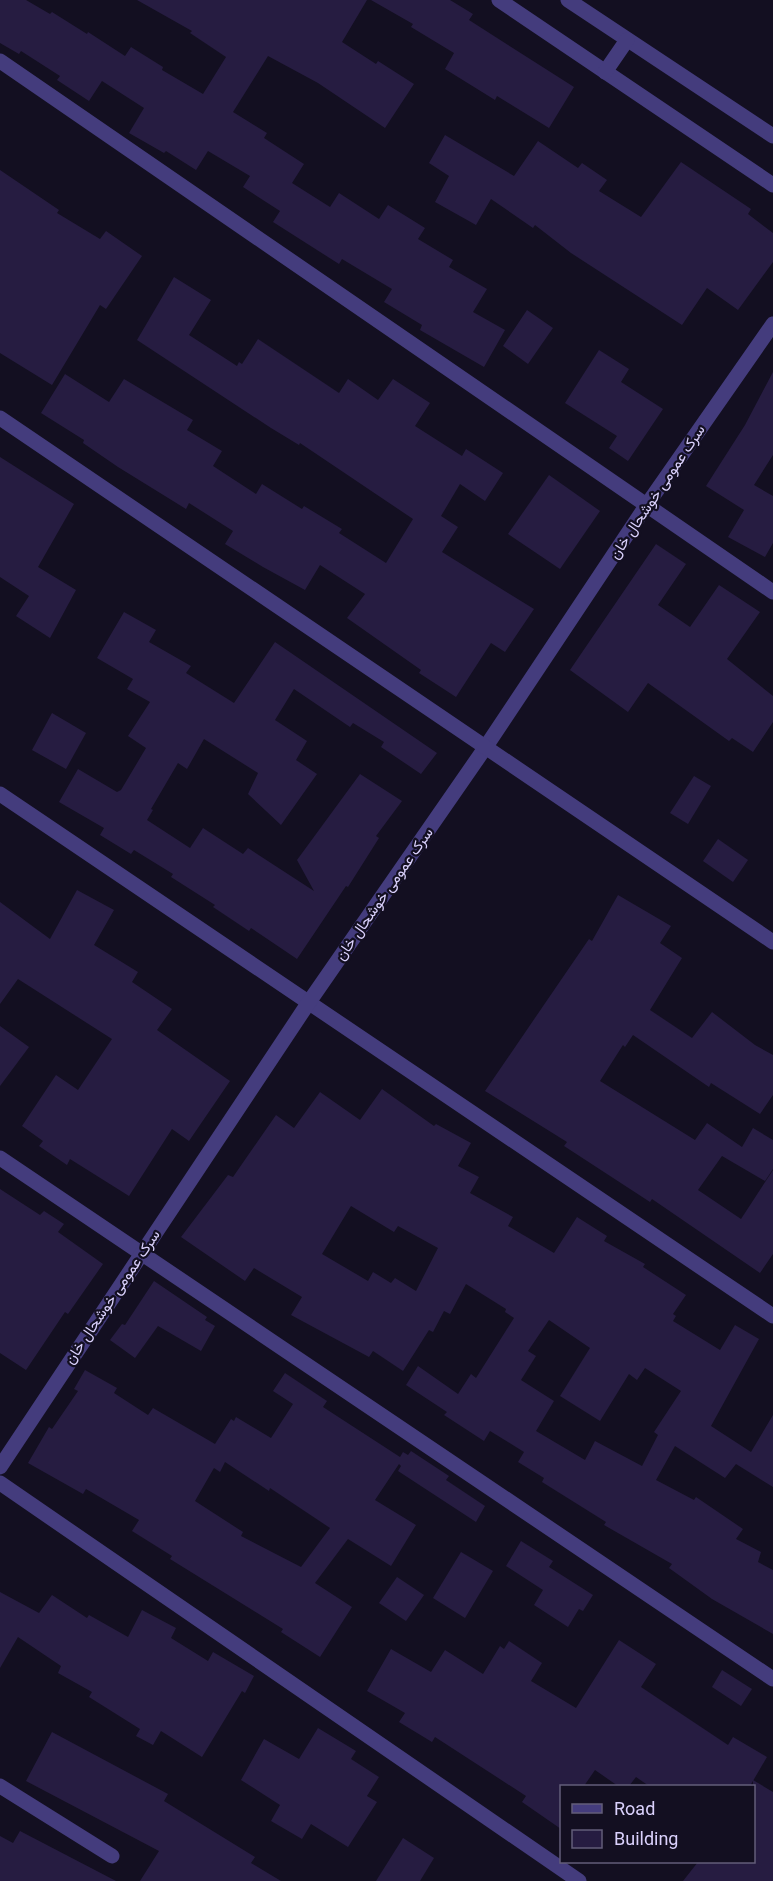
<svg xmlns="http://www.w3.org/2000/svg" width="773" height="1881" viewBox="0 0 773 1881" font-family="Roboto,Vazirmatn,sans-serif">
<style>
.building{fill:#261c41;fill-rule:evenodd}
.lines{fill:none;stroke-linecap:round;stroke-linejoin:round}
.minor{stroke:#443c7d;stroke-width:15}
.tertiary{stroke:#443c7d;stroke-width:15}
.labels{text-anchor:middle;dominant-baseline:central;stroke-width:4.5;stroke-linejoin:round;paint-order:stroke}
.street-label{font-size:15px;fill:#dad1fc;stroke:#130f21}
</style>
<rect width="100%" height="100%" fill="#130f21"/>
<g class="building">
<polygon points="0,0 26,0 50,14 52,12 87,34 88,32 125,56 131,47 163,67 162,70 203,94 226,57 190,33 192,31 137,0 367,0 342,42 376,64 378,61 414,84 385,128 318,83 268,56 233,112 267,133 264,138 304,164 292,183 330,207 339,193 379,219 388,205 425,228 418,239 453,260 449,267 487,289 473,312 505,330 484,367 420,330 422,325 384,302 392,289 342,259 339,264 273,222 280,211 243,187 250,176 208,151 196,170 166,151 164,153 129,133 144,108 102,81 89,101 57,80 60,76 21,51 19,54 0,43"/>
<polygon points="371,0 450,0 473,14 469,20 574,87 549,128 497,96 495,100 445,69 454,53 411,27 413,24"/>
<polygon points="445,135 514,176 538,141 578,168 582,163 607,180 599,191 641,217 681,162 751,209 748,214 773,233 773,262 738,310 707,288 682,325 571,253 535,225 533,228 491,199 476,225 435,202 449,176 429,163"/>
<polygon points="0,170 59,210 57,213 100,239 106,231 142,256 106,309 100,305 52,385 0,353"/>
<polygon points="174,277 211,300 189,335 237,366 239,362 242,364 258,339 339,393 348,379 378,400 393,379 430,403 415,426 462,456 466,449 503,473 485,501 460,484 441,516 458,527 442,552 534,609 505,652 491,643 456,697 419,673 421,670 347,618 365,594 320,565 305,590 263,567 225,544 233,531 189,503 186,509 118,467 83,443 84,440 41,413 65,374 109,402 124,379 193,420 187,430 222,451 213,466 256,494 262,484 302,509 304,506 342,529 339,533 386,563 413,519 300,443 299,445 271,428 137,340"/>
<polygon points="527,310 553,328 528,364 503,346"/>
<polygon points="599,350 629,369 621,382 663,409 628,461 609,448 617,436 565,403"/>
<polygon points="773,372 773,455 754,485 773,496 773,543 765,557 728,537 744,510 706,486 745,425"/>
<polygon points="0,457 74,504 38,567 76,590 50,638 16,616 29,596 0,577"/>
<polygon points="549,475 600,511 560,569 508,534"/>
<polygon points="656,544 686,564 658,605 690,627 719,585 760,612 727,659 773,696 773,722 753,752 732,738 729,741 648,683 628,712 570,670"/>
<polygon points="124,612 156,630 149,642 191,666 186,673 234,703 275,642 437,753 421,774 381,747 384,742 353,723 350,727 294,689 275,720 307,741 296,760 317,774 281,825 248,794 258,773 204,739 187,769 178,763 151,809 153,810 147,820 190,848 203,828 243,854 248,848 314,891 297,860 360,774 402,801 376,836 379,838 348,887 346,886 297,959 251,928 249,931 213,907 215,905 171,877 173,874 134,850 131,854 100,835 104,828 59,802 78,769 117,792 121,790 146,748 128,736 150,702 127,689 133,679 97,658"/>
<polygon points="52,713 86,733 66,769 32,750"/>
<polygon points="694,776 711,786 688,824 670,813"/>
<polygon points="718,839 748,860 733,882 703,861"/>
<polygon points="77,890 114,910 94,945 138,972 132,982 172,1009 157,1030 230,1081 189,1141 172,1129 129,1196 70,1159 67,1165 39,1146 43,1141 22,1126 56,1075 78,1090 112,1039 18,979 0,1004 0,902 50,939"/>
<polygon points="618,895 671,926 660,943 682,958 650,1010 692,1038 712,1012 755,1045 773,1055 773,1095 760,1114 711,1083 709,1087 633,1035 625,1047 623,1045 600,1081 695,1140 707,1123 742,1147 753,1128 773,1140 773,1169 765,1181 722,1156 698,1190 741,1219 773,1170 773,1254 760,1273 652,1199 650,1202 564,1146 567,1142 485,1091 589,939 592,941"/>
<polygon points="0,1026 29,1047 0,1086"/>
<path d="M382 1089 434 1126 436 1124 471 1143 458 1166 479 1177 470 1193 513 1217 508 1226 554 1253 577 1217 607 1236 604 1241 645 1264 643 1267 686 1295 673 1314 676 1316 673 1321 720 1350 735 1325 759 1339 711 1426 751 1452 773 1415V1487L736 1464 725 1478 675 1446 656 1480 694 1500 696 1497 743 1529 736 1539 761 1552 758 1562 773 1570V1634L712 1599 669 1568 672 1564 604 1525 606 1522 542 1482 544 1478 518 1462 524 1452 490 1431 484 1441 444 1415 447 1412 406 1385 418 1366 458 1394 471 1374 476 1378 514 1318 505 1312 506 1309 466 1284 450 1314 444 1311 433 1332 429 1330 403 1371 373 1351 369 1357 291 1315 302 1297 254 1268 245 1281 181 1237 228 1175 233 1177 276 1115 294 1128 320 1092 360 1120ZM351 1206 394 1232 398 1226 438 1248 416 1291 395 1278 391 1283 373 1272 368 1281 322 1254ZM549 1320 590 1348 560 1396 600 1421 629 1374 637 1380 645 1368 681 1391 654 1432 658 1435 642 1466 595 1441 585 1460 536 1431 554 1401 521 1380 536 1356 528 1351Z"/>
<polygon points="0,1189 40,1215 44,1211 64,1224 58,1232 103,1264 68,1314 65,1312 26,1370 0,1353"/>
<polygon points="154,1281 207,1317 205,1320 215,1326 201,1351 158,1326 135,1358 110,1340 122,1324 125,1325"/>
<path d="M85 1370 117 1388 114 1393 148 1415 153 1408 215 1444 231 1419 234 1421 236 1417 271 1438 293 1404 273 1391 285 1373 327 1401 323 1407 400 1457 403 1452 408 1455 411 1451 449 1476 446 1480 485 1506 476 1522 398 1471 401 1466 399 1464 375 1500 416 1525 391 1566 348 1539 315 1583 352 1607 320 1657 281 1632 283 1629 170 1559 172 1556 132 1531 139 1520 86 1489 83 1494 28 1463 49 1427 52 1429 78 1391 74 1389ZM225 1462 269 1491 270 1488 330 1528 301 1567 241 1536 243 1532 195 1501 214 1468 220 1472Z"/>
<polygon points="521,1541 553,1561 549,1567 593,1595 583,1611 579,1609 568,1627 534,1605 543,1590 506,1566"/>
<polygon points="461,1552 493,1571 465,1618 433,1598"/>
<polygon points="397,1577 424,1595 406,1621 379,1603"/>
<polygon points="0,1592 39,1613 52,1595 87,1618 89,1615 128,1637 142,1610 176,1628 171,1638 208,1661 213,1652 254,1676 245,1693 242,1691 202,1757 161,1731 153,1745 136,1736 140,1729 89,1697 92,1692 58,1673 61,1666 18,1637 0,1668"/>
<polygon points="619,1640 656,1664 641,1687 728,1745 733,1737 767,1757 750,1786 649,1786 636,1777 629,1786 618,1786 595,1770 584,1786 561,1786 561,1829 522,1802 526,1796 435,1737 432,1742 399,1722 405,1713 367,1691 391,1649 431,1672 445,1650 483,1674 500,1646 504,1649 509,1641 542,1663 531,1681 576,1708"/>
<polygon points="722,1670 752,1689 741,1706 712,1687"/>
<polygon points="318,1728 356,1751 351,1759 379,1777 367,1796 377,1802 348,1847 311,1824 302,1839 271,1821 280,1805 241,1780 264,1739 299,1759"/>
<polygon points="52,1732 168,1794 164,1801 255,1857 251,1863 281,1881 140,1881 159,1851 26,1781"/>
<polygon points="753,1780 773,1792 773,1881 683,1881 698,1862 753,1862"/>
<polygon points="20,1831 116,1881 0,1881 0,1836 13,1843"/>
<polygon points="403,1838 434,1858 420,1881 376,1881"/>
</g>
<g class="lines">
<g class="minor">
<polyline points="0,61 773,592"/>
<polyline points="0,794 773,1316"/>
<polyline points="0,1158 773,1679"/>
<polyline points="0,1467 309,1002 485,748 646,506 773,324"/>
<polyline points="0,1483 579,1881"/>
<polyline points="0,1786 112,1856"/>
</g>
<g class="tertiary">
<polyline points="499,0 773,185"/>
<polyline points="568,0 773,136"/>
<polyline points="605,72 627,40"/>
<polyline points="0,418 773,942"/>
</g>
</g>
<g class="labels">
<g class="street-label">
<text transform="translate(657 492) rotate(-56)">سرک عمومی خوشحال خان</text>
<text transform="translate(384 894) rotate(-55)">سرک عمومی خوشحال خان</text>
<text transform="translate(112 1297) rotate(-56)">سرک عمومی خوشحال خان</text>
</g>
</g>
<rect x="560" y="1785" width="195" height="78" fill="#130f21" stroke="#635d79" stroke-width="1.5"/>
<rect x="572" y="1804" width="30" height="9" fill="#443c7d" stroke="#635d79" stroke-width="1.5"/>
<text x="614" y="1815" font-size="18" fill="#dad1fc">Road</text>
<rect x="572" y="1830" width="30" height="18" fill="#261c41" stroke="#635d79" stroke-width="1.5"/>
<text x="614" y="1845" font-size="18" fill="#dad1fc">Building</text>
</svg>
